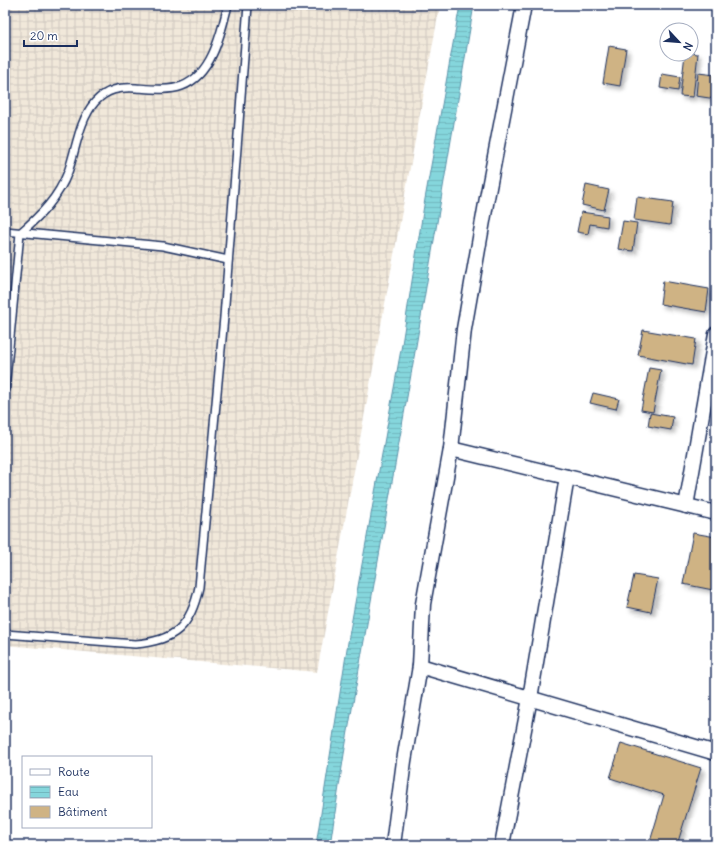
<svg xmlns="http://www.w3.org/2000/svg" width="721" height="850" viewBox="0 0 721 850" font-family="Delius,sans-serif">
<style>
.industrial{fill:url(#industrial-grid)}
.water{fill:url(#water-rules);stroke:#5b93aa}
.building{fill:#cfb384;stroke:#1b2f5e;filter:url(#shadow)}
.lines{fill:none;stroke-linecap:round;stroke-linejoin:round}
.service-casing{stroke:#1b2f5e;stroke-width:10}
.minor-casing{stroke:#1b2f5e;stroke-width:17}
.service{stroke:#fff;stroke-width:7}
.minor{stroke:#fff;stroke-width:14}
</style>
<defs>
<pattern id="industrial-grid" width="8" height="8" patternUnits="userSpaceOnUse"><rect width="8" height="8" fill="#f1e8da"/><path d="M0 4h8M4 0v8" fill="none" stroke="#cec7be"/></pattern>
<pattern id="water-rules" width="6" height="5" patternUnits="userSpaceOnUse"><rect width="6" height="5" fill="#85d6dc"/><path d="M0 2.5h6" fill="none" stroke="#72b8bf"/></pattern>
<filter id="shadow"><feDropShadow dx="3.5" dy="3.5" stdDeviation="2" flood-color="#0004"/></filter>
</defs>
<rect width="100%" height="100%" fill="#fff"/>
<filter id="ink" filterUnits="userSpaceOnUse"><feTurbulence type="fractalNoise" baseFrequency=".025" numOctaves="2"/><feDisplacementMap in="SourceGraphic" scale="8" xChannelSelector="R" yChannelSelector="G"/><feConvolveMatrix kernelMatrix="1 2 1 2 8 2 1 2 1" color-interpolation-filters="sRGB"/></filter>
<g filter="url(#ink)">
<polygon class="industrial" points="5,5 440,5 317,672 5,645"/>
<polygon class="water" points="460,5 474,5 416,346 344,754 330,845 316,845 349,636 402,344 425,199"/>
<g class="building">
<polygon points="609,46 626,49 620,86 603,83"/>
<polygon points="691,53 698,54 693,97 680,96 685,54"/>
<polygon points="698,73 716,75 716,99 696,96"/>
<polygon points="662,74 680,77 678,91 660,88"/>
<polygon points="586,185 609,190 604,210 582,205"/>
<polygon points="637,197 673,202 670,225 634,220"/>
<polygon points="581,212 608,216 607,227 590,224 588,234 577,232"/>
<polygon points="623,221 637,223 633,251 618,249"/>
<polygon points="663,281 709,289 706,312 660,304"/>
<polygon points="643,330 696,339 692,365 638,355"/>
<polygon points="649,368 661,370 653,412 641,410"/>
<polygon points="593,393 619,399 616,409 590,403"/>
<polygon points="650,413 673,417 671,430 648,426"/>
<polygon points="693,533 716,537 716,577 713,590 683,584"/>
<polygon points="634,575 658,579 651,612 627,607"/>
<polygon points="621,743 701,768 677,845 649,845 664,795 610,778"/>
</g>
<g class="lines">
<g class="service-casing">
<g id="service">
<polyline points="5,231 163,246 228,260"/>
<path d="M5 389 20 233C41 215 58 198 68 172 76 150 79 120 95 102 107 89 120 87 136 88 151 89 168 91 182 86 212 75 221 33 228 5"/>
<path d="M5 634 135 644C175 641 191 626 199 587L224 317 248 5"/>
</g>
</g>
<g class="minor-casing">
<g id="minor">
<polyline points="451,449 716,513"/>
<polyline points="686,506 716,334"/>
<polyline points="420,666 716,753"/>
<polyline points="393,845 404,761 420,666 423,604 451,449 464,329 487,198 524,5"/>
<polyline points="502,845 530,698 567,477"/>
</g>
</g>
<use href="#service" class="service"/>
<use href="#minor" class="minor"/>
</g>
</g>
<rect width="721" height="850" fill="none" stroke="#fff" stroke-width="20"/>
<rect x="10" y="10" width="701" height="830" fill="none" stroke="#1b2f5e" stroke-width="1.5" filter="url(#ink)"/>
<rect x="22" y="756" width="130" height="72" fill="#ffffff" stroke="#a4acbf"/>
<rect x="30" y="769" width="20" height="6" fill="#ffffff" stroke="#a4acbf"/>
<text x="58" y="776" font-size="12" fill="#1b2f5e">Route</text>
<rect x="30" y="786" width="20" height="12" fill="url(#water-rules)" stroke="#a4acbf"/>
<text x="58" y="796" font-size="12" fill="#1b2f5e">Eau</text>
<rect x="30" y="806" width="20" height="12" fill="#cfb384" stroke="#a4acbf"/>
<text x="58" y="816" font-size="12" fill="#1b2f5e">Bâtiment</text>
<g transform="translate(679 42) rotate(116)"><circle r="19" fill="#ffffff" stroke="#a4acbf"/>
<path d="M0-3L7 15L0 10L-7 15Z" fill="#1b2f5e"/>
<text y="-6" font-size="11" font-weight="bold" text-anchor="middle" fill="#1b2f5e">N</text>
</g>
<path d="M24 40v6h53v-6" fill="none" stroke="#1b2f5e" stroke-width="2"/>
<text x="30" y="40" font-size="12" fill="#1b2f5e" stroke="#ffffff" stroke-width="3" paint-order="stroke">20 m</text>
</svg>
